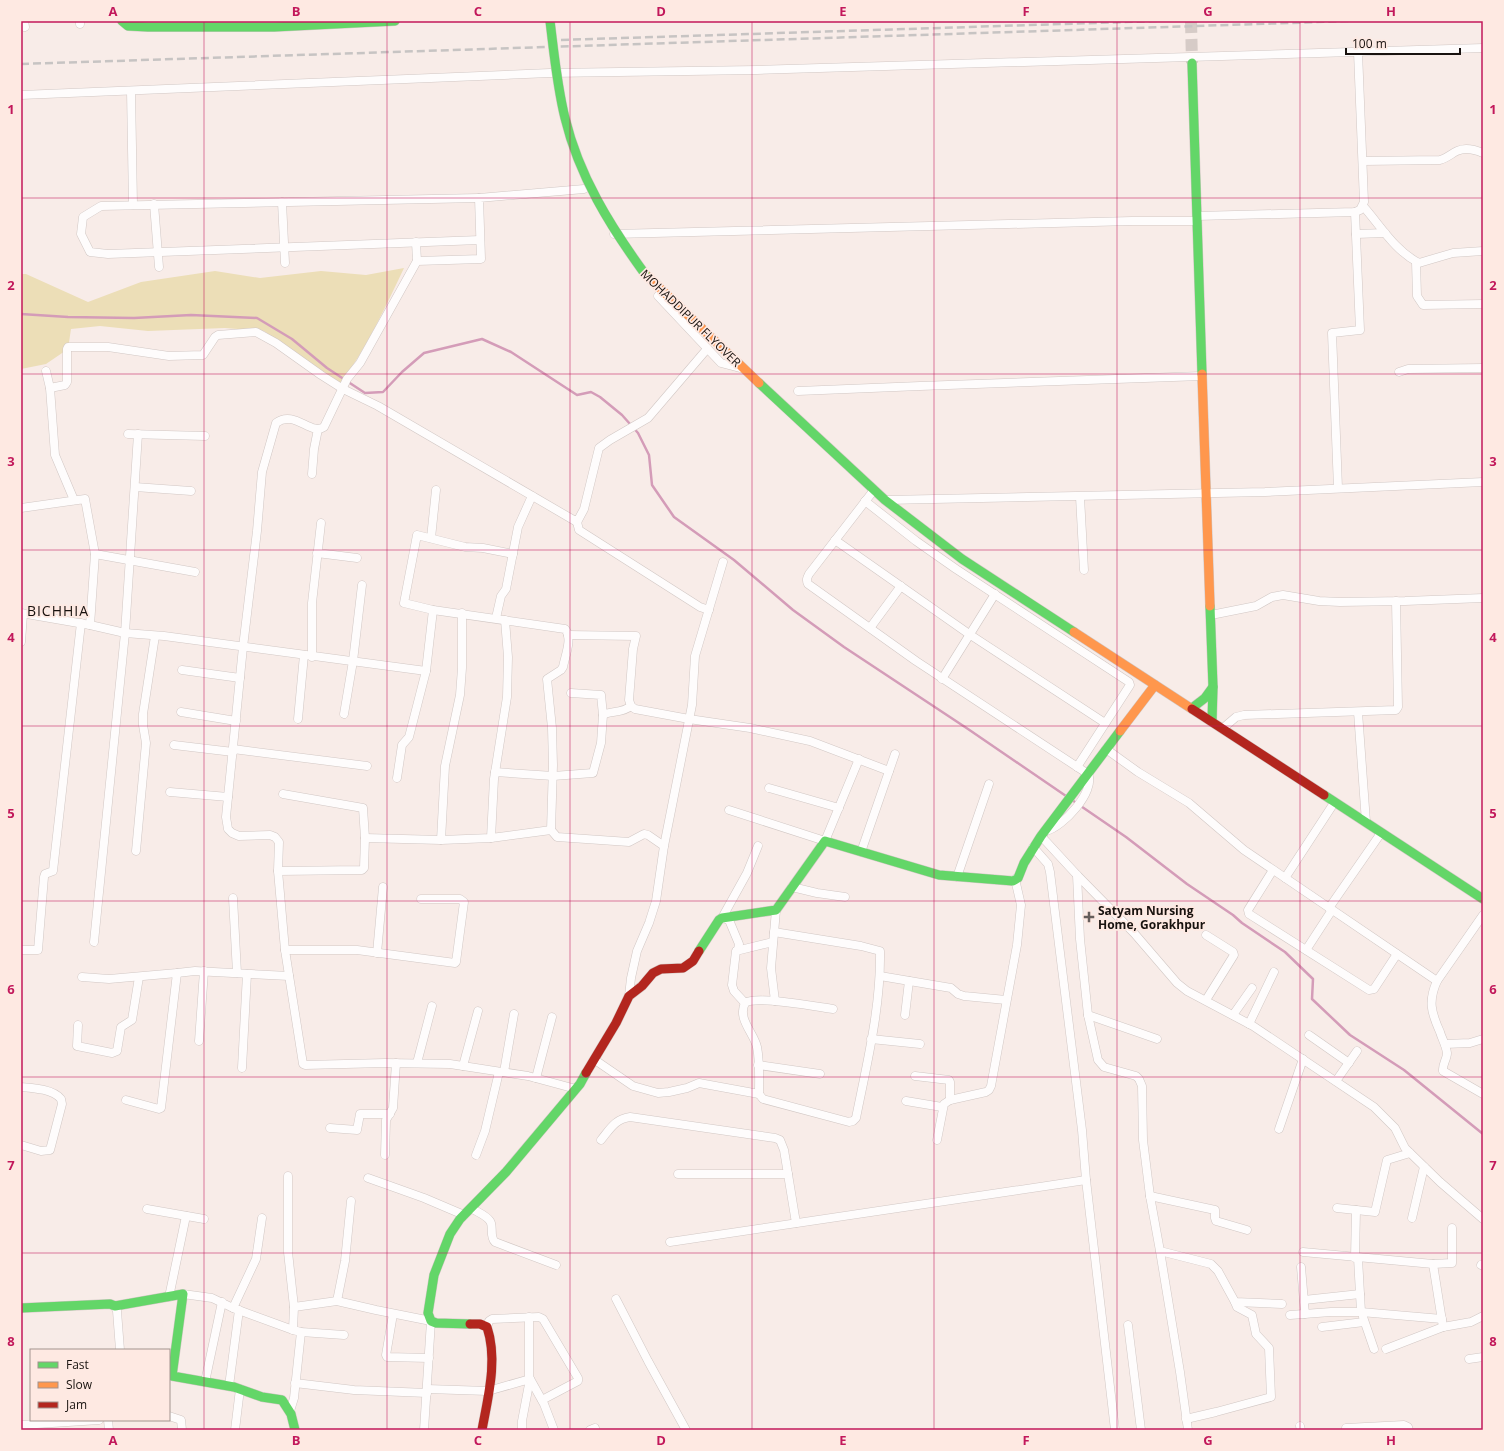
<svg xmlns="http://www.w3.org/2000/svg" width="1504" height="1451" viewBox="0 0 1504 1451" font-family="'Open Sans',sans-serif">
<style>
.green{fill:#ecdeb7}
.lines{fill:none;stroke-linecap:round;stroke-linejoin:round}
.stream{stroke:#d49cb8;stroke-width:2.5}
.secondary-tunnel{stroke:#d6cbc7;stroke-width:12;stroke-dasharray:12 6;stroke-linecap:butt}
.street-casing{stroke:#d1c7c4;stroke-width:9}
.fast-casing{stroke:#d1c7c4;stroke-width:10}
.slow-casing{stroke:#d1c7c4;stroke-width:10}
.jam-casing{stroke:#d1c7c4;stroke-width:10}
.street{stroke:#fefcfc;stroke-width:8}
.fast{stroke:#63d668;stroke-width:9}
.slow{stroke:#ff974d;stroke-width:9}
.jam{stroke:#b3261e;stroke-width:9}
.rail{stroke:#c7c4c3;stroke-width:2.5;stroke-dasharray:8 4;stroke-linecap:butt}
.fast-bridge-casing{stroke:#d1c7c4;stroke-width:10;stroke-linecap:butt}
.fast-bridge{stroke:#63d668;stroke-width:9}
.grid{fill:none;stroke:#c2185b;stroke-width:1;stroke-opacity:0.55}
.poi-dot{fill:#665e5b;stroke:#fee9e2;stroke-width:1.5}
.labels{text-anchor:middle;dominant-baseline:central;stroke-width:3.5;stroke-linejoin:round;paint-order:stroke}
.street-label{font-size:12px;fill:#18120f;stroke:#fee9e2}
.poi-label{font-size:12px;font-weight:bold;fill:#18120f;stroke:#fee9e2;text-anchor:start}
.quarter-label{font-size:14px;letter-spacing:1px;fill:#18120f;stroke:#fee9e2}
.neatline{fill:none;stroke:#c2185b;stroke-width:1.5}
.grid-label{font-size:13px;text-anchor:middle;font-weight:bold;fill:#c2185b}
</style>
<rect width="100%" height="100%" fill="#f8ece8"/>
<path class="green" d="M404 268C385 308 367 347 341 383L305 361 264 331 225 328 148 331 100 326 71 329 68 349 46 364 21 369V274H26L88 302 141 282 215 271 260 278 321 271 366 275Z"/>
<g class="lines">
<g class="stream">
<polyline points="21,314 68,317 134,318 191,315 257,318 292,339 327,368 365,393 383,392 402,372 424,353 482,339 511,352 577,395 591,392 600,397 622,415 638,433 649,455 652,485 674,517 734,560 793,610 844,647 968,729 1066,796"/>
<polyline points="1072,800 1126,837 1187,884 1233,915 1242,923 1285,952 1313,979 1312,999 1350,1035 1404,1070 1483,1134"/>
</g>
<polyline class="secondary-tunnel" points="1191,21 1192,63"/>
<g class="street-casing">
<g id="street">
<polyline points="24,21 25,27"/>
<polyline points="80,21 80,24"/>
<polyline points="131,91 133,205"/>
<polyline points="21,95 550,73 757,70 1483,48"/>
<path d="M1363 161 1440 160C1447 158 1451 154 1457 151 1465 147 1476 150 1483 153"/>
<polyline points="479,198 101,206 83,217 81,234 90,252 108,254 480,240"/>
<polyline points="282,202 285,263"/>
<polyline points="154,204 159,267"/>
<path d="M1363 206C1380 225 1395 251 1419 263L1453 253 1483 251"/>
<polyline points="1197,216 1355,212 1360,210 1364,202 1358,52"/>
<polyline points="614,234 1132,221 1197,221"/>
<polyline points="1356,234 1385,233"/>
<polyline points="416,242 417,261"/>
<polyline points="1416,262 1417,296 1423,305 1483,304"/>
<polyline points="658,296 721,363 740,368"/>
<polyline points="46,371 50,388 55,455 74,500"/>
<polyline points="1399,372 1408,369 1483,368"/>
<polyline points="50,388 65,385 67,382 67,349 68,347 108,347 169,356 203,355 215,337 218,335 256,332 276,343 321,375 343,389 378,406 577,522 584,509 599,448 610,440 648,418 707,349"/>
<polyline points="798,391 920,386 1202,376"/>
<polyline points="128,434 205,436"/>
<polyline points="312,474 314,449 318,429"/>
<polyline points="135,487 191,491"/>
<polyline points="1338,488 1332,333 1360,330 1355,212"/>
<path d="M874 490 809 574C807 578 806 580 808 584L916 661 1088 774C1096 791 1063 827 1046 831"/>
<polyline points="1080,497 1084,570"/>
<polyline points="886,500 1265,492 1483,482"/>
<polyline points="865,501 916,541 956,569 1129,682 1130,685 1077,767"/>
<polyline points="21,508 85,499 95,554 195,572"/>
<polyline points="577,522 579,530 700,607 709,610"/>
<polyline points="431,538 436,490"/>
<polyline points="835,540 969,634 1105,723"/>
<polyline points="317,553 357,558"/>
<path d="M513 554 483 548 465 547 417 535 404 603 433 610 565 629C573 638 565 656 563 667L561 670 547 679 552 728 553 765 551 830 557 837 629 842 644 834 648 835 664 846"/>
<polyline points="21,613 90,625 125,633 164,636 426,671"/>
<polyline points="1211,615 1256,606 1272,597 1283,595 1319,601 1340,602 1405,601 1483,598"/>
<polyline points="496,618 501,596 506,589 518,527 532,496"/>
<polyline points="90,625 95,554"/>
<polyline points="870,628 901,586"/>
<polyline points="568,635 636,636 633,649 629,700 631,706 635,709 689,719 750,728 810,741 889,771"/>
<polyline points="21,642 23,614"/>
<polyline points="312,657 312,603 321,523"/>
<polyline points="182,670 240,678"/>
<polyline points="942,679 995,594"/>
<polyline points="571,693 601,695 603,715"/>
<polyline points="181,712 236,721"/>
<polyline points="1358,712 1366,822"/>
<polyline points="344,714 353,661 362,585"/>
<polyline points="298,719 304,655"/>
<polyline points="1222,729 1236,717 1244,715 1396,710 1398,707 1396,601"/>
<polyline points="174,745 233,752"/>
<polyline points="233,749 367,766"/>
<polyline points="1106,749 1138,772 1189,803 1244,850 1437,981"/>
<path d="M495 772 553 776 593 773 601 743 603 715C612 710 621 714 631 706"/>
<polyline points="397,778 402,745 409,737 426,671 433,610"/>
<polyline points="769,788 839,808"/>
<polyline points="170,792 228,797"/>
<polyline points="283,794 363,808 365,838"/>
<polyline points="729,810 825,841 859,759"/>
<polyline points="1041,836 1077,875 1134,933 1177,983 1187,991 1253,1026 1374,1107 1395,1128 1405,1148 1440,1182 1483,1219"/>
<polyline points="491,838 494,779 507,697 508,657 505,620"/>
<polyline points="441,840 445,766 460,695 462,668 462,613"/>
<polyline points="1033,847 1048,864 1050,872 1082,1130 1086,1180 1115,1430"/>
<polyline points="136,851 146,743 143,725 143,714 155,636"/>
<polyline points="861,852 895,754"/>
<polyline points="1273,870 1248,910 1249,914 1369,990 1374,989 1397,954"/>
<polyline points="278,871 362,870 364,868 365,838 441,840 491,838 551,830"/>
<polyline points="1077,875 1080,939 1088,1015 1098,1060 1104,1067 1136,1076 1139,1079 1142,1086 1143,1140 1150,1196 1160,1251 1211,1264 1218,1271 1235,1302 1282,1304"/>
<polyline points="957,877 989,784"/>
<polyline points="1285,878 1334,803"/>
<polyline points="792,887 817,893 845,897"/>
<polyline points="233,898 237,973"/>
<polyline points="1329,908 1381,833"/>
<path d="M1483 915 1437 981C1428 1001 1431 1012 1440 1032 1442 1039 1446 1045 1447 1053 1447 1059 1442 1065 1443 1071L1483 1094"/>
<path d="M774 932 861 946 880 951C881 1007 867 1063 856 1118L853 1121 849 1122 763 1099 759 1094C759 1079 760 1062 757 1047 754 1033 737 1019 745 1003 755 995 818 1007 833 1009"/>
<polyline points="94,942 125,633 138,434"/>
<polyline points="21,950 38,950 44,877 45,874 53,871 81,623"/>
<polyline points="285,950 357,950 455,963 456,962 464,902 460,899 421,899"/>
<polyline points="738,950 739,944 729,920 722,918 747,873 758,846"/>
<polyline points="1306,950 1332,910"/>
<polyline points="377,953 383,887"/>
<polyline points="880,976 951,988 958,994 964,996 1006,1000"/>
<polyline points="82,977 109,979 177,973 195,971 289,976"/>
<polyline points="629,996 631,978 637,951 649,923 656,901 664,846 692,705 695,656 723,562"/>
<polyline points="1206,1000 1234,955 1233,952 1206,935"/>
<polyline points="775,1001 771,968 776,910"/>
<polyline points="745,1003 734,991 732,985 736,951 773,942"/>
<polyline points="905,1015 909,981"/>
<polyline points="1088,1015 1157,1039"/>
<polyline points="1233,1015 1252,988"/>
<polyline points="1249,1024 1274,972"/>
<polyline points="78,1025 77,1046 112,1053 117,1051 121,1027 132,1020 139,977"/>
<polyline points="1309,1035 1349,1063"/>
<polyline points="871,1039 920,1044"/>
<polyline points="199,1041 204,971"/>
<polyline points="1445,1044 1470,1043 1483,1039"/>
<polyline points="595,1060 633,1086 658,1093 669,1092 687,1088 699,1083 759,1094"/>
<polyline points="417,1063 432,1006"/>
<polyline points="758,1065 820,1074"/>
<polyline points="463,1066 478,1011"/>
<polyline points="242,1068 247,974"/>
<polyline points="504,1072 514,1014"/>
<polyline points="915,1076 949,1080 950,1082 950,1100"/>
<polyline points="536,1078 552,1017"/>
<polyline points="1336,1081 1357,1051"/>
<path d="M21 1087C33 1088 53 1089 61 1099L62 1104 50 1150 41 1151 21 1145"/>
<path d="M576 1089 528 1076 450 1064 385 1063 305 1065 303 1064 285 950 278 871 279 842 275 837 270 835 239 836 232 833 228 829 226 817 243 647 257 531 262 472 276 423C294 409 311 436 324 427L347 379 360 363 417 261 481 259 479 198 584 189"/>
<polyline points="126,1100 159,1109 161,1108 177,973"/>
<polyline points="906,1101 942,1107"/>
<polyline points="330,1128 357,1130 360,1114 390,1114"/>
<polyline points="1279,1129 1303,1059"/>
<path d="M601 1140C610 1129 615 1119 630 1117L775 1138 780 1140 784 1150 796 1223"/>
<polyline points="937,1140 944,1104 950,1100 986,1092 989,1090 991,1086 1017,945 1021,905 1015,879"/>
<polyline points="385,1155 386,1120 393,1108 396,1063"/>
<polyline points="476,1155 485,1131 499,1072"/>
<polyline points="678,1174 788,1174"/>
<polyline points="288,1176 288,1252 294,1307 293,1330"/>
<polyline points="368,1178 424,1198 464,1215"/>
<polyline points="1150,1196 1215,1210 1215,1218 1216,1221 1247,1230"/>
<path d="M471 1208C477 1212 486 1215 490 1221 494 1227 489 1236 495 1242L556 1265"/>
<polyline points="1337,1208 1375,1212 1387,1160 1410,1153"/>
<polyline points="147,1209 204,1219"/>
<polyline points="1412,1218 1424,1167"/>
<polyline points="670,1242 1086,1180"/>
<polyline points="1160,1251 1180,1372 1188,1430"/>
<polyline points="1303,1252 1433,1264 1443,1327"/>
<polyline points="1355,1258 1356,1210"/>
<polyline points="1358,1258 1361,1312"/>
<polyline points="1433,1264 1452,1263 1452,1228"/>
<polyline points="1481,1265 1483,1266"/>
<polyline points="1301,1267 1305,1314"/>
<polyline points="183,1294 212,1298 233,1308 293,1330 301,1332 344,1335"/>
<polyline points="169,1297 186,1216"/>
<polyline points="616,1299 648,1361 686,1430"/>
<polyline points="1304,1300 1360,1294"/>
<polyline points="337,1301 345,1261 351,1201"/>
<polyline points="115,1306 117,1311 120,1350"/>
<polyline points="294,1307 337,1301 376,1310 431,1321 424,1430"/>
<polyline points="233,1308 256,1259 262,1218"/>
<polyline points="393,1314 386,1355 387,1357 429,1358"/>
<polyline points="1290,1315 1331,1312 1361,1312 1442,1319"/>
<polyline points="529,1317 529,1377 544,1404 554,1430"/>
<polyline points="1363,1317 1374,1349"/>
<polyline points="1128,1325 1141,1430"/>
<polyline points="487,1327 489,1321 492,1319 539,1317 543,1319 578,1378 578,1381 542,1400"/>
<polyline points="1322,1327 1364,1322"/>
<polyline points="1386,1349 1443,1327 1471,1322 1483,1316"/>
<polyline points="1469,1359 1483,1357"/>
<polyline points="205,1382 222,1302"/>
<polyline points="295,1383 354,1390 427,1393"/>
<polyline points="229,1386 239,1310"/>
<polyline points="427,1389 488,1391 530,1379 522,1421 522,1430"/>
<polyline points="290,1411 294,1398 301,1332"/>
<polyline points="169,1416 181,1420 182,1430"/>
<polyline points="1186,1419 1216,1412 1271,1397 1269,1348 1256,1334 1252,1315 1237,1307 1235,1302"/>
<polyline points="108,1420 109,1430"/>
<polyline points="21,1425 99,1420"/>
<polyline points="1300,1426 1301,1430"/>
<polyline points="1346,1428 1404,1425 1408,1427 1409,1430"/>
<polyline points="235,1430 240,1389"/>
<polyline points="590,1430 595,1428"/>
</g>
</g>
<g class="fast-casing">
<g id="fast">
<polyline points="122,21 128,26 148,27 274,27 395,21"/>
<polyline points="1192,63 1202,374"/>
<polyline points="759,383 885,500 962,559 1074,632"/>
<polyline points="1210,606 1213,687 1212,721"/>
<polyline points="1192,708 1205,698 1213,687"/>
<polyline points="1324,795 1483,899"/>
<polyline points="699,951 719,920 722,918 776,910 825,841 939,875 1013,881 1018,878 1024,863 1041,836 1120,731"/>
<polyline points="21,1308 110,1304 115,1306 183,1294 172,1376 234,1387 262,1397 282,1400 291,1414 295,1430"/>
<polyline points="470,1324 436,1323 431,1321 428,1313 434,1275 450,1234 460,1219 506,1172 580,1084 586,1073"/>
</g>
</g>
<g class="slow-casing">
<g id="slow">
<polyline points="645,274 759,383"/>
<polyline points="1202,374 1210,606"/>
<polyline points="1074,632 1192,709"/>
<polyline points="1120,731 1155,685"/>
</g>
</g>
<g class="jam-casing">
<g id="jam">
<polyline points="1192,709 1324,795"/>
<polyline points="586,1073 616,1023 629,996 642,986 653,973 661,969 683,968 693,961 699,951"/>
<path d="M470 1324H480L487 1327C498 1360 488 1397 482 1430"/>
</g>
</g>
<use href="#street" class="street"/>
<use href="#fast" class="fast"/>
<use href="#slow" class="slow"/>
<use href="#jam" class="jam"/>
<g class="rail">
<polyline points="561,40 1157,21"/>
<polyline points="21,64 1351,21"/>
</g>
<g class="fast-bridge-casing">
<path id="fast-bridge" d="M550 21C554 53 557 86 565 118 579 176 610 226 645 274"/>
</g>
<use href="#fast-bridge" class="fast-bridge"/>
</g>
<path class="grid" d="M204 21V1430M387 21V1430M570 21V1430M752 21V1430M934 21V1430M1117 21V1430M1300 21V1430M21 198H1483M21 374H1483M21 550H1483M21 726H1483M21 901H1483M21 1077H1483M21 1253H1483"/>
<path class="poi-dot" d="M1087 911h4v4h4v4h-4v4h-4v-4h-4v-4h4z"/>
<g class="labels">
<g class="street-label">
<text transform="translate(691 318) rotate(44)">MOHADDIPUR FLYOVER</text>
</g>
<g class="poi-label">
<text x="1098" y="910">Satyam Nursing<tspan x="1098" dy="14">Home, Gorakhpur</tspan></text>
</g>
<g class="quarter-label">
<text x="58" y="610">BICHHIA</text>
</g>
</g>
<rect width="1504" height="1451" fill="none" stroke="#fee9e2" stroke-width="44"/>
<rect x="30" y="1349" width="140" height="72" fill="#fee9e2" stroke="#a2938e"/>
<rect x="38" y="1362" width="20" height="6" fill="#63d668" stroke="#a2938e"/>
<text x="66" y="1369" font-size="12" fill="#18120f">Fast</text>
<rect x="38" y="1382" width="20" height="6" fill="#ff974d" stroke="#a2938e"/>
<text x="66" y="1389" font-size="12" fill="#18120f">Slow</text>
<rect x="38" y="1402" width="20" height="6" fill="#b3261e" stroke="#a2938e"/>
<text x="66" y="1409" font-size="12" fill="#18120f">Jam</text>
<path d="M1346 48v6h114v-6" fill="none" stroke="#18120f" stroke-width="2"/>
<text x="1352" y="48" font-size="12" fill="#18120f" stroke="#fee9e2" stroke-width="3" paint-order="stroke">100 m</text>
<rect x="22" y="22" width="1460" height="1407" class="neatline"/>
<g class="grid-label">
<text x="113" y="16">A</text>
<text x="296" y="16">B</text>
<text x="478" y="16">C</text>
<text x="661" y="16">D</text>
<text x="843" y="16">E</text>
<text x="1026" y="16">F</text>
<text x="1208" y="16">G</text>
<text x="1391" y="16">H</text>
<text x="11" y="114">1</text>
<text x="1493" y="114">1</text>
<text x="11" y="290">2</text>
<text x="1493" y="290">2</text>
<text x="11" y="466">3</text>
<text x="1493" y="466">3</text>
<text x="11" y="642">4</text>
<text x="1493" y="642">4</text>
<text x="11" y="818">5</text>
<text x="1493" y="818">5</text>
<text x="11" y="994">6</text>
<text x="1493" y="994">6</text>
<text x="11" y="1170">7</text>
<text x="1493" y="1170">7</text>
<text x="11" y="1346">8</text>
<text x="1493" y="1346">8</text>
<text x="113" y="1445">A</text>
<text x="296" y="1445">B</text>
<text x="478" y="1445">C</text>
<text x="661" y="1445">D</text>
<text x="843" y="1445">E</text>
<text x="1026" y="1445">F</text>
<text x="1208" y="1445">G</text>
<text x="1391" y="1445">H</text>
</g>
</svg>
